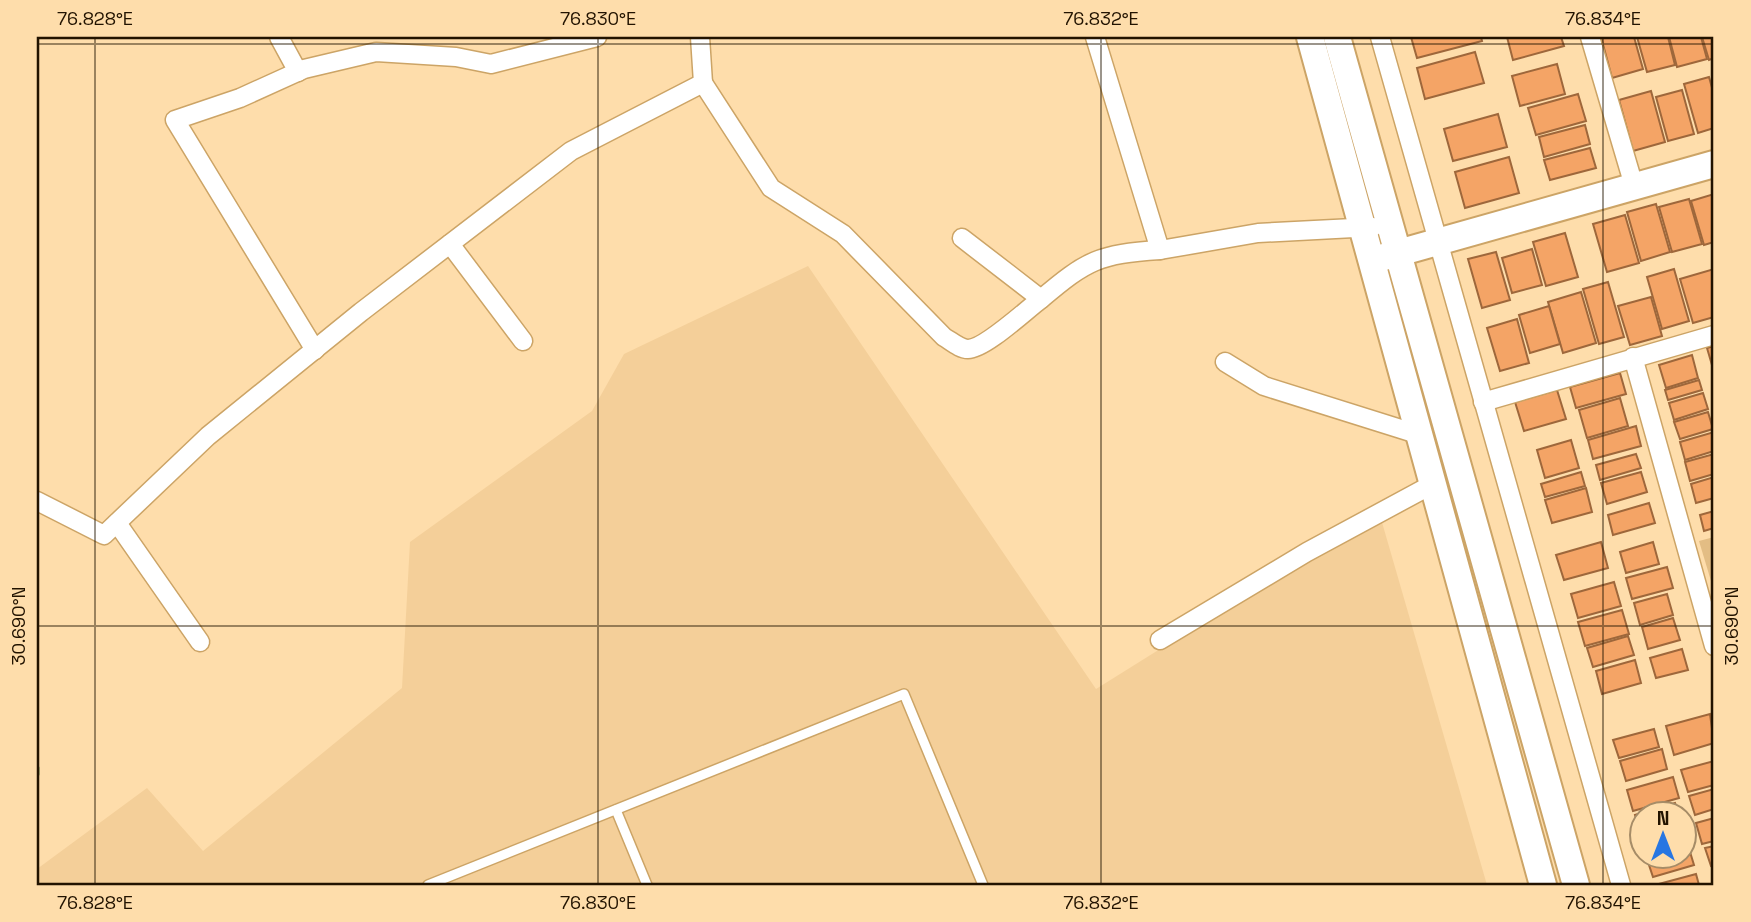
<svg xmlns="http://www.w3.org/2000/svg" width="1751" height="922" viewBox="0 0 1751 922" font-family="'Space Grotesk',sans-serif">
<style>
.built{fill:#f4cf99}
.green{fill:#e3bd84}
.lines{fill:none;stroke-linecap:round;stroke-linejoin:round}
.stream{stroke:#719458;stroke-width:5}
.building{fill:#f4a466;stroke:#9e673b;stroke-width:2}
.lane-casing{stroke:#cca466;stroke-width:12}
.street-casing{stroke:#cca466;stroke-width:21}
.secondary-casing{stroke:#cca466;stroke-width:30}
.lane{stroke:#fff;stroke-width:9}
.street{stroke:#fff;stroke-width:18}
.secondary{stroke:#fff;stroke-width:26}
.ticks{fill:none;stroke:#221300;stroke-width:2;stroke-opacity:0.45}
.neatline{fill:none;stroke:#221300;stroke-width:2.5}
.ticks-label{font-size:18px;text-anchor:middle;fill:#221300}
</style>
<rect width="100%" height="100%" fill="#feddab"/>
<polygon class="built" points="808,266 1096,689 1379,512 1487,885 37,885 37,869 147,788 203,851 402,688 410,542 592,411 624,354"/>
<polygon class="green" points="1714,537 1714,591 1699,541"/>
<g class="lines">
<polyline class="stream" points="37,768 37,774"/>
</g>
<g class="building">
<polygon points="1411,37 1481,37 1482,41 1417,58"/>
<polygon points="1507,37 1561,37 1564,46 1513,60"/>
<polygon points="1601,37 1634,37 1643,69 1612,78"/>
<polygon points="1637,37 1668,37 1675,65 1647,72"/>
<polygon points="1669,37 1701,37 1707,59 1677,67"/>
<polygon points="1702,37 1714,37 1714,58 1709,60"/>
<polygon points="1475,52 1484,83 1425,99 1417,68"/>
<polygon points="1557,64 1565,94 1520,106 1512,76"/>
<polygon points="1709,77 1714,95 1714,128 1698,133 1684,84"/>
<polygon points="1682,90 1694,134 1668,141 1656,97"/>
<polygon points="1651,91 1665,142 1633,151 1619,100"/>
<polygon points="1578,94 1586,121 1536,135 1528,108"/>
<polygon points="1498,114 1507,147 1453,161 1444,129"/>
<polygon points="1585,125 1590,144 1544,157 1539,137"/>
<polygon points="1590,148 1596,168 1550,180 1544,160"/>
<polygon points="1509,157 1519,193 1465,208 1455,172"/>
<polygon points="1714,194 1714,242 1704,245 1691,201"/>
<polygon points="1689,199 1702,244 1672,252 1659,207"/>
<polygon points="1656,204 1670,252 1641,261 1627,212"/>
<polygon points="1625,215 1639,263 1607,272 1593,224"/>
<polygon points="1565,233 1578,277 1546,286 1533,242"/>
<polygon points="1532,249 1542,285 1512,293 1502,258"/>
<polygon points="1496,252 1510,300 1482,308 1468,259"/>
<polygon points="1674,269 1689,321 1662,329 1647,277"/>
<polygon points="1714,269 1714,317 1693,323 1680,279"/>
<polygon points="1608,282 1624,337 1599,344 1583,289"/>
<polygon points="1581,292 1596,343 1563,353 1548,302"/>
<polygon points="1651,297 1662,336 1630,345 1618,306"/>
<polygon points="1549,306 1560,344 1530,353 1519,315"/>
<polygon points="1517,319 1529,363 1500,371 1487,328"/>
<polygon points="1714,346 1714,372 1707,348"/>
<polygon points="1692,355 1698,378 1666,388 1659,365"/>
<polygon points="1620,373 1626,394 1576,408 1570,387"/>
<polygon points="1699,380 1702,390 1668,400 1665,390"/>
<polygon points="1557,390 1566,419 1524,431 1515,402"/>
<polygon points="1703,393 1708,409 1674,420 1669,403"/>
<polygon points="1620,398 1628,426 1587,438 1579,410"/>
<polygon points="1708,412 1713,429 1680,439 1674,422"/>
<polygon points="1636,426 1641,446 1593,459 1588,440"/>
<polygon points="1714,432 1714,451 1685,460 1680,442"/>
<polygon points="1571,440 1579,468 1545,478 1537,450"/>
<polygon points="1636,454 1641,468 1600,480 1596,465"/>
<polygon points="1714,454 1714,474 1690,481 1685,462"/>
<polygon points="1581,472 1585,486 1545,497 1541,484"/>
<polygon points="1641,472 1647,492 1607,504 1601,483"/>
<polygon points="1714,477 1714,498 1696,503 1691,484"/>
<polygon points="1586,488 1592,512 1552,523 1545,500"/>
<polygon points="1649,503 1655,523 1613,535 1608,515"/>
<polygon points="1714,511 1714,528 1704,531 1700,515"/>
<polygon points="1601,542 1608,568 1564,580 1556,555"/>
<polygon points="1653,542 1659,564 1626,573 1620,552"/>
<polygon points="1667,567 1673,588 1632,599 1626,578"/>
<polygon points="1614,582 1621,606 1578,618 1571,594"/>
<polygon points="1667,594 1673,615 1640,625 1634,603"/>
<polygon points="1622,610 1629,634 1585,646 1578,622"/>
<polygon points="1673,618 1680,640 1648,649 1642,627"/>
<polygon points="1628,636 1634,655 1593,667 1587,648"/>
<polygon points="1682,649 1688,670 1656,678 1650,658"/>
<polygon points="1635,660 1641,683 1602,694 1596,671"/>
<polygon points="1710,714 1714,743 1674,755 1666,726"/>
<polygon points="1654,729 1659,747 1619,758 1613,740"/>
<polygon points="1662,749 1667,769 1626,781 1620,761"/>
<polygon points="1714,761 1714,785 1688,792 1681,770"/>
<polygon points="1673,777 1679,798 1633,811 1627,790"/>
<polygon points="1714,789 1714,809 1695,815 1689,796"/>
<polygon points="1675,803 1678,814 1642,814 1642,828 1639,829 1635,815"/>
<polygon points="1714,818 1714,841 1702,844 1696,823"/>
<polygon points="1687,842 1694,865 1653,877 1646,856 1684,856"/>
<polygon points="1714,846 1714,865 1711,866 1705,848"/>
<polygon points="1696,874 1699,885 1655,885"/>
</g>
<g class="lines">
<g class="lane-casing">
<g id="lane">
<polyline points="616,810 647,885"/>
<polyline points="428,885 904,694 983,885"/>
</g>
</g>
<g class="street-casing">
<g id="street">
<polyline points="279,37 298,72"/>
<polyline points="1095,37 1160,250 1258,233 1373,227"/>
<polyline points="1380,37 1621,885"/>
<polyline points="1590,37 1634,186"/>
<path d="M703 83 771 188 843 234 944 337C951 341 960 349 968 349 985 349 1026 310 1041 299"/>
<path d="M962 238 1041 299C1087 260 1099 254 1160 250"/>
<polyline points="450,244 523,341"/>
<polyline points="315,350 175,120 240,98 304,69 376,52 456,57 491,64 597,37"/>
<polyline points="1633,357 1714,646"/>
<polyline points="1225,362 1264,386 1420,435"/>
<polyline points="1483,402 1714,335"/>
<polyline points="37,501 104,535 208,436 361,312 571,151 703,83 700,37"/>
<polyline points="117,523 200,642"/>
<polyline points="1160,640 1307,552 1433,484"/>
</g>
</g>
<g class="secondary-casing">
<g id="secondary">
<polyline points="1310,37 1543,885"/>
<polyline points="1337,37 1576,885"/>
<polyline points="1384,257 1714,164"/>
</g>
</g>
<use href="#lane" class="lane"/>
<use href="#street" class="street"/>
<use href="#secondary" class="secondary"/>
</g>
<path class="ticks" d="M95 37V885M598 37V885M1101 37V885M1603 37V885M37 44H1714M37 626H1714"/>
<rect width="1751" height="922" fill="none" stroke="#feddab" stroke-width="77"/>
<g transform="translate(1663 835)"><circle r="33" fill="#feddab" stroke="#a68c67" stroke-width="2"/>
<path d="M0-5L12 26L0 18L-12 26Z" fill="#2776e2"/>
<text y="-10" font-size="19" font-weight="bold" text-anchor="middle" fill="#221300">N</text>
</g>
<rect x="38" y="38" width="1674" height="846" class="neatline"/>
<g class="ticks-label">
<text x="95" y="25">76.828°E</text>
<text x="598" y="25">76.830°E</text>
<text x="1101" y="25">76.832°E</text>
<text x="1603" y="25">76.834°E</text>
<text transform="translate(19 626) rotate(-90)" y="6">30.690°N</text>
<text transform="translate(1732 626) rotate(-90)" y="6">30.690°N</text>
<text x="95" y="909">76.828°E</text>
<text x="598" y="909">76.830°E</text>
<text x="1101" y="909">76.832°E</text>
<text x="1603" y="909">76.834°E</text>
</g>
</svg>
